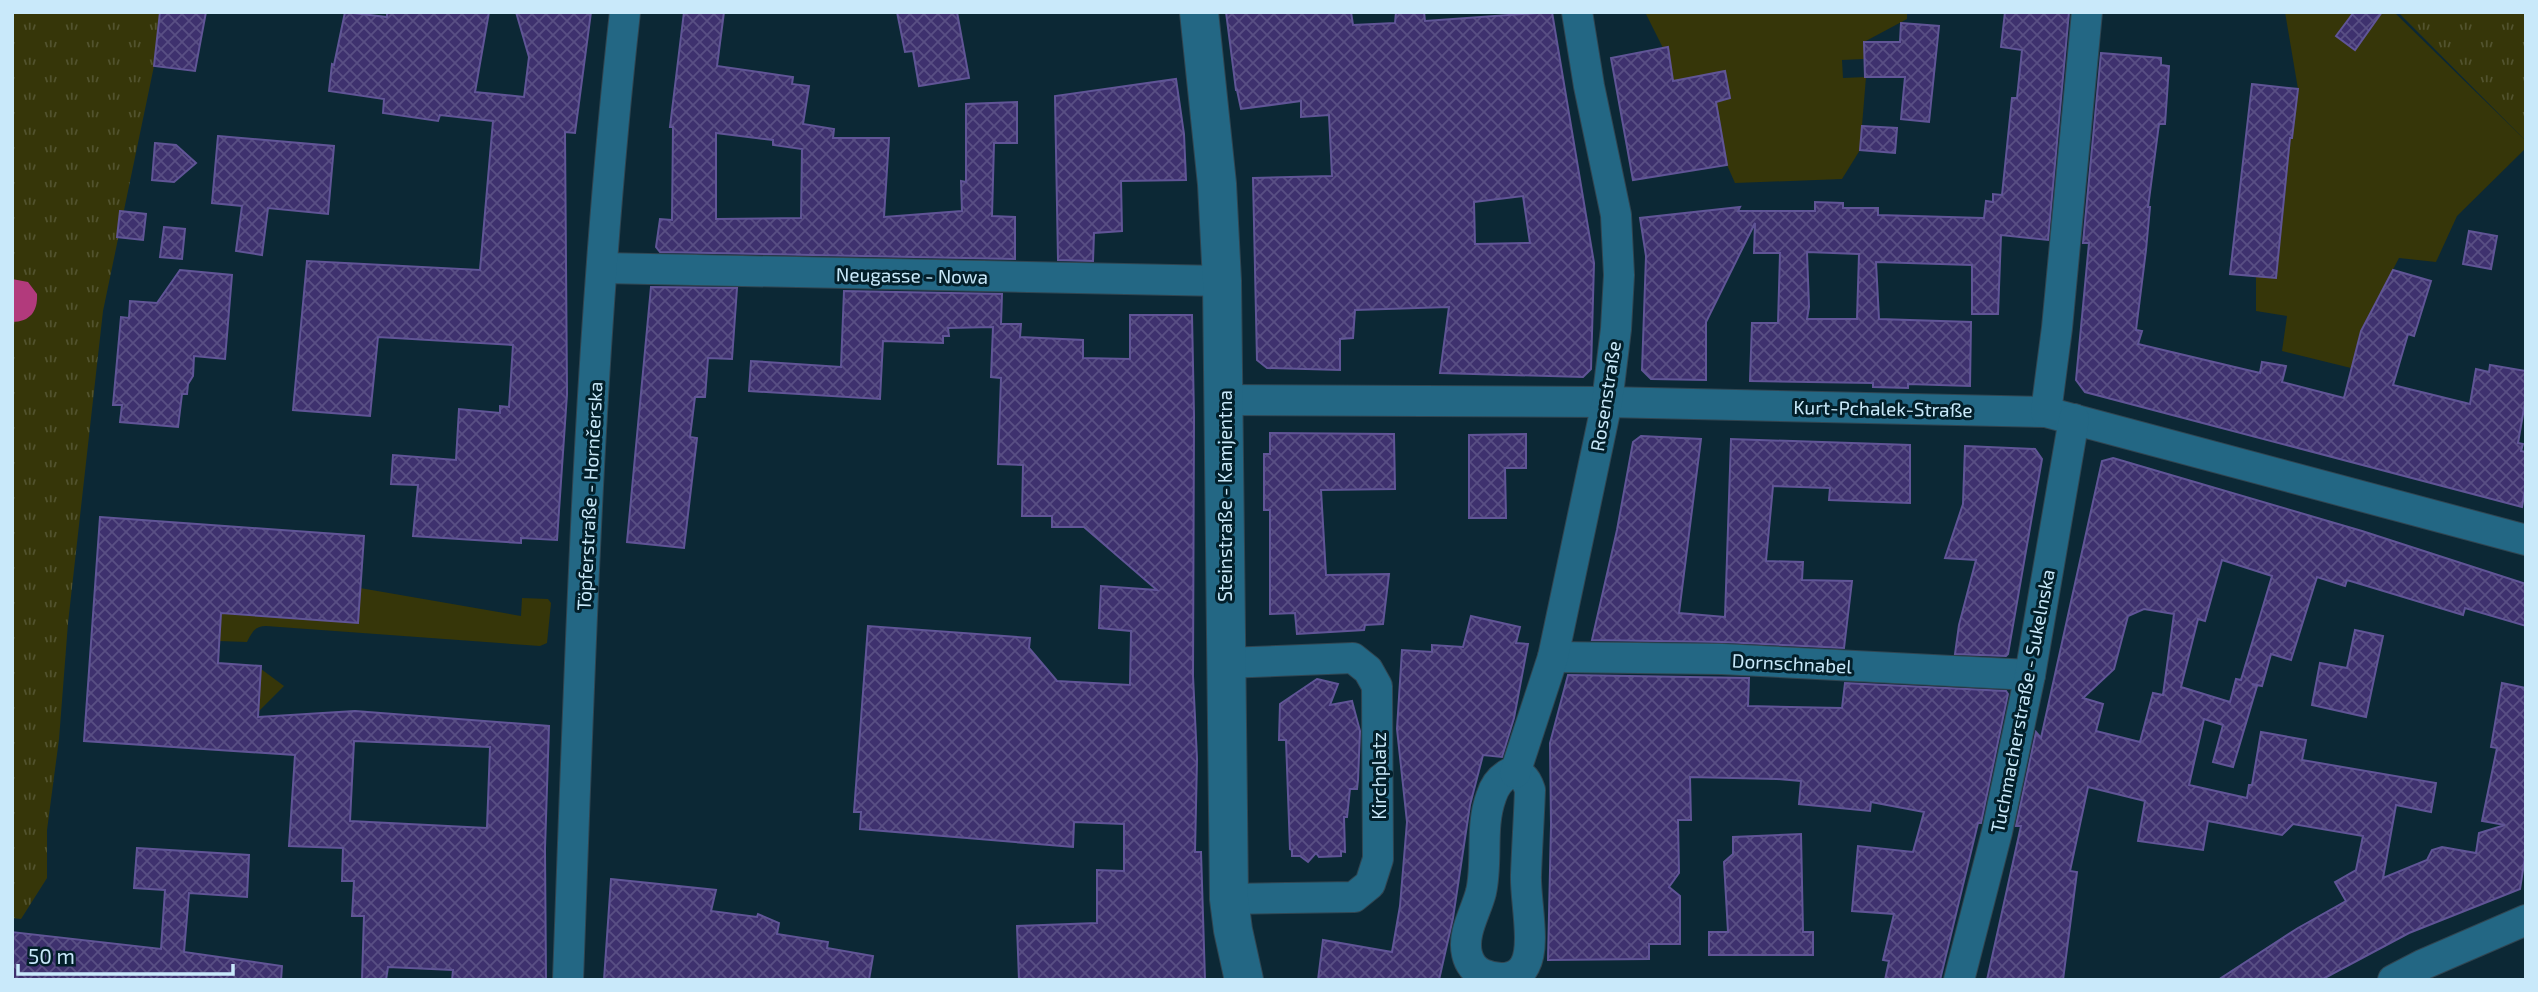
<svg xmlns="http://www.w3.org/2000/svg" width="2538" height="992" viewBox="0 0 2538 992" font-family="'Exo 2',sans-serif">
<style>
.grass{fill:#363609}
.park{fill:url(#park-tufts)}
.water{fill:#b23a7c}
.building{fill:url(#building-cross-hatch);stroke:#605596;stroke-width:2;fill-rule:evenodd}
.lines{fill:none;stroke-linecap:round;stroke-linejoin:round}
.minor-casing{stroke:#304551;stroke-width:32}
.secondary-casing{stroke:#304551;stroke-width:40}
.minor{stroke:#236784;stroke-width:30}
.secondary{stroke:#236784;stroke-width:38}
.labels{text-anchor:middle;dominant-baseline:central;stroke-width:6;stroke-linejoin:round;paint-order:stroke}
.street-label{font-size:19px;fill:#c9e9fa;stroke:#031f2a}
</style>
<defs>
<pattern id="park-tufts" width="24" height="20" patternUnits="userSpaceOnUse" patternTransform="scale(1.75)"><rect width="24" height="20" fill="#363609"/><path d="M3 7l-1-3M5 7V3M7 7l1-3M15 17l-1-3M17 17v-4M19 17l1-3" fill="none" stroke="#52532e"/></pattern>
<pattern id="building-cross-hatch" width="8" height="8" patternUnits="userSpaceOnUse" patternTransform="scale(1.75)"><rect width="8" height="8" fill="#3e316e"/><path d="M0 0l8 8M0 8l8-8" fill="none" stroke="#594f84"/></pattern>
</defs>
<rect width="100%" height="100%" fill="#0c2835"/>
<g class="grass">
<polygon points="1645,12 1907,12 1907,19 1864,42 1864,59 1842,60 1843,78 1866,77 1860,150 1842,179 1735,183 1727,165 1716,102 1730,98 1725,71 1675,92 1668,50 1663,48"/>
<polygon points="2285,12 2394,12 2526,141 2526,148 2457,216 2436,262 2399,258 2361,331 2351,368 2282,351 2287,316 2256,311 2256,276 2276,278 2290,138 2292,137 2298,89"/>
<path d="M360 588 521 616 522 598 548 599 551 603 547 643 540 646 266 626C255 626 252 632 247 642L219 641 221 613 357 623Z"/>
<polygon points="261,669 284,686 258,712"/>
</g>
<g class="park">
<polygon points="12,12 160,12 154,66 103,311 68,623 59,739 47,830 47,878 21,919 12,918"/>
<polygon points="2398,12 2526,12 2526,141"/>
</g>
<path class="water" d="M12 279 28 282 37 294C38 311 30 322 12 322Z"/>
<g class="building">
<polygon points="160,12 206,12 195,71 154,66"/>
<polygon points="345,12 387,17 387,12 489,12 475,92 524,97 529,57 516,12 591,12 575,133 565,132 567,394 557,540 521,538 521,543 413,536 418,485 391,484 393,455 456,460 459,409 500,413 500,406 509,407 513,345 378,337 370,416 293,410 307,261 480,270 493,121 440,115 438,121 383,113 384,99 329,91 332,64 334,65"/>
<path d="M684 12H724L717 66 793 77 792 84 809 86 803 124 834 129 833 138H889L884 217 962 211 961 181 966 182V104L1017 102V143H994L992 216 1015 217V259L660 252 656 247 660 219 672 220 673 127H670ZM716 133 773 140V145L802 149 801 218 716 219Z"/>
<polygon points="897,12 957,12 969,78 919,86 913,51 905,52"/>
<path d="M1226 12H1351L1353 25 1395 23 1396 12H1424L1425 21 1552 12 1594 263 1591 369 1583 377 1440 373 1449 307 1355 310 1353 338 1340 339V370L1267 368 1257 360 1253 178 1332 176 1329 115 1301 117V101L1241 109 1237 90H1236ZM1523 196 1530 243 1475 244 1474 202Z"/>
<path d="M2005 12H2069L2048 240 2001 235 1998 314H1972V265L1876 262 1879 319 1971 322 1970 386 1908 384V388L1873 387V383L1750 381 1752 323H1778L1780 253H1754L1755 223 1706 322V380L1651 379 1642 370 1646 256 1640 218 1740 207 1738 211H1815V202L1843 203V208H1878V215L1984 218 1986 201 1993 202V194L2002 195 2012 98H2017L2022 50 2001 47ZM1807 252 1859 254 1857 319H1807L1809 307Z"/>
<polygon points="2354,12 2382,12 2355,50 2336,36"/>
<polygon points="1901,23 1939,26 1929,122 1901,119 1905,77 1865,77 1864,42 1900,42"/>
<polygon points="1668,47 1673,81 1725,71 1730,98 1716,102 1727,165 1633,180 1611,58"/>
<polygon points="2101,53 2161,58 2161,65 2169,66 2165,124 2159,124 2148,207 2150,207 2146,250 2136,330 2142,331 2138,344 2260,373 2262,362 2286,366 2282,382 2344,398 2361,331 2393,270 2431,281 2414,336 2408,334 2393,385 2470,404 2476,369 2489,372 2490,365 2526,371 2526,397 2518,443 2523,444 2521,451 2526,452 2526,484 2522,507 2085,392 2076,380 2089,243 2083,243"/>
<polygon points="1176,79 1184,134 1186,180 1121,181 1122,231 1094,233 1093,261 1058,260 1055,96"/>
<polygon points="2252,84 2298,89 2292,138 2290,138 2276,278 2230,274"/>
<polygon points="1862,126 1897,128 1895,153 1860,150"/>
<polygon points="218,136 334,146 328,214 268,208 262,255 236,251 242,206 212,203"/>
<polygon points="155,143 176,145 196,163 174,182 152,180"/>
<polygon points="120,211 146,214 143,240 117,237"/>
<polygon points="164,227 185,229 182,259 160,257"/>
<polygon points="2469,231 2497,236 2491,269 2463,264"/>
<polygon points="180,270 232,275 225,359 194,356 193,376 188,384 187,394 182,394 178,427 120,422 122,405 113,405 121,317 129,318 130,301 157,303"/>
<polygon points="651,287 737,288 732,359 708,358 705,397 695,397 690,437 697,438 684,548 627,542"/>
<polygon points="844,291 1002,294 1001,324 1021,324 1020,337 1083,340 1083,358 1130,359 1130,315 1192,315 1194,415 1193,676 1197,759 1195,852 1201,852 1205,980 1019,980 1017,926 1097,923 1097,870 1124,871 1124,824 1074,822 1073,847 860,829 861,812 854,812 868,626 1030,638 1029,648 1057,681 1130,685 1131,631 1099,628 1101,586 1157,590 1084,527 1052,527 1052,516 1022,516 1023,465 998,464 1001,378 991,377 993,327 948,328 949,336 943,336 943,343 883,341 880,399 749,391 751,361 841,367"/>
<polygon points="1270,433 1394,434 1395,489 1321,490 1326,575 1389,574 1383,624 1365,625 1364,630 1297,634 1295,613 1270,614 1270,510 1264,510 1264,454 1270,454"/>
<polygon points="1526,434 1526,468 1505,468 1506,518 1469,518 1469,435"/>
<polygon points="1641,436 1701,439 1679,613 1725,617 1731,439 1910,445 1910,503 1829,500 1830,488 1773,486 1766,561 1803,562 1802,580 1852,581 1844,648 1723,642 1592,640 1617,530 1633,442"/>
<polygon points="1965,446 2035,449 2042,459 2008,654 2006,656 1955,654 1959,625 1976,560 1945,558 1963,504"/>
<path d="M2113 458 2362 531 2526 584V626L2465 608 2463 615 2347 580 2345 586 2317 577 2291 660 2271 654 2262 686 2252 684 2257 686 2233 767 2213 762 2223 725 2204 719 2189 785 2247 798 2249 785H2252L2261 732 2306 740 2302 760 2436 783 2431 812 2396 805 2383 878 2427 860 2432 850 2442 847 2476 853 2479 833 2505 825 2482 821 2497 748 2491 747 2502 683 2526 688V851L2520 889 2409 933 2321 980H2218L2298 928 2346 901 2335 882 2356 870 2363 836 2293 824 2282 835 2208 821 2203 850 2138 841 2145 801 2088 787 2070 871 2077 872 2063 980H1987L2021 826H2016L2036 732 2041 738 2102 461ZM2222 560 2272 576 2241 680 2236 679 2230 702 2181 687 2198 619 2205 621ZM2144 609 2174 614 2163 695 2153 693 2140 742 2096 731 2103 704 2083 698 2114 669 2128 616Z"/>
<path d="M100 517 364 536 358 623 221 613 218 663 261 666 258 717 355 711 549 726 545 849 546 980H452L453 970 388 967 386 980H362L364 916H352L354 881H342L343 848 289 846 295 755 84 741ZM354 741 490 747 487 828 350 821Z"/>
<polygon points="1471,616 1520,627 1516,643 1528,644 1514,718 1502,757 1483,755 1470,805 1453,918 1439,980 1318,980 1323,940 1392,952 1400,906 1407,822 1397,729 1402,650 1432,652 1432,645 1463,647"/>
<polygon points="2355,630 2383,636 2366,717 2312,705 2320,663 2347,668"/>
<polygon points="1568,675 1749,678 1748,706 1842,708 1845,683 2006,691 2008,694 1981,823 1978,823 1940,980 1885,980 1889,961 1883,960 1894,914 1852,911 1858,846 1913,852 1924,812 1871,802 1870,811 1799,804 1801,781 1777,779 1690,777 1691,820 1678,820 1679,873 1669,887 1680,896 1680,944 1649,944 1649,959 1548,960 1551,825 1550,743"/>
<polygon points="1317,679 1338,684 1330,705 1352,701 1360,731 1358,780 1357,789 1350,789 1347,817 1344,817 1345,852 1341,851 1341,856 1319,857 1316,853 1308,862 1300,856 1292,856 1292,850 1290,849 1286,740 1279,740 1280,704"/>
<polygon points="1801,834 1803,932 1813,932 1813,955 1709,955 1709,932 1728,932 1724,862 1733,854 1733,837"/>
<polygon points="137,848 249,855 247,897 189,893 184,952 282,966 281,980 12,980 12,932 161,949 165,890 134,888"/>
<polygon points="611,879 716,890 711,911 757,917 758,914 779,923 777,934 828,942 827,948 873,956 869,980 604,980"/>
</g>
<g class="lines">
<g class="minor-casing">
<g id="minor">
<polyline points="603,268 1222,281"/>
<polyline points="1224,400 1607,402 2046,412 2526,540"/>
<polyline points="2046,412 2057,328 2087,12"/>
<polyline points="1553,657 1722,659 2030,675"/>
<polyline points="1225,663 1353,658 1368,670 1377,686 1378,859 1370,884 1354,897 1229,899"/>
<path d="M1510 773C1522 774 1526 778 1530 790 1529 818 1527 847 1526 875 1525 899 1536 945 1525 965 1517 981 1497 980 1483 974 1474 970 1469 963 1467 954 1462 933 1476 912 1481 892 1488 861 1480 827 1491 797 1494 787 1500 778 1510 773Z"/>
<polyline points="1515,773 1553,657 1607,402 1616,329 1619,275 1616,215 1589,86 1577,12"/>
<path d="M568 980C580 657 589 333 625 12"/>
<polyline points="1959,980 1997,832 2030,675 2074,419"/>
<polyline points="2393,980 2422,965 2526,920"/>
</g>
</g>
<g class="secondary-casing">
<polyline id="secondary" points="1199,12 1217,184 1222,281 1229,899 1233,930 1244,980"/>
</g>
<use href="#minor" class="minor"/>
<use href="#secondary" class="secondary"/>
</g>
<g class="labels">
<g class="street-label">
<text transform="translate(912 275) rotate(1)">Neugasse - Nowa</text>
<text transform="translate(1605 396) rotate(-81)">Rosenstraße</text>
<text transform="translate(1883 408) rotate(1)">Kurt-Pchalek-Straße</text>
<text transform="translate(589 496) rotate(-87)">Töpferstraße - Hornčerska</text>
<text transform="translate(1224 496) rotate(-90)">Steinstraße - Kamjentna</text>
<text transform="translate(1792 663) rotate(3)">Dornschnabel</text>
<text transform="translate(2022 701) rotate(-79)">Tuchmacherstraße - Sukelnska</text>
<text transform="translate(1378 776) rotate(-90)">Kirchplatz</text>
</g>
</g>
<rect width="2538" height="992" fill="none" stroke="#c9e9fa" stroke-width="28"/>
<path d="M18 964v10h215v-10" fill="none" stroke="#c9e9fa" stroke-width="3.5"/>
<text x="28" y="964" font-size="21" fill="#c9e9fa" stroke="#031f2a" stroke-width="5" paint-order="stroke">50 m</text>
</svg>
